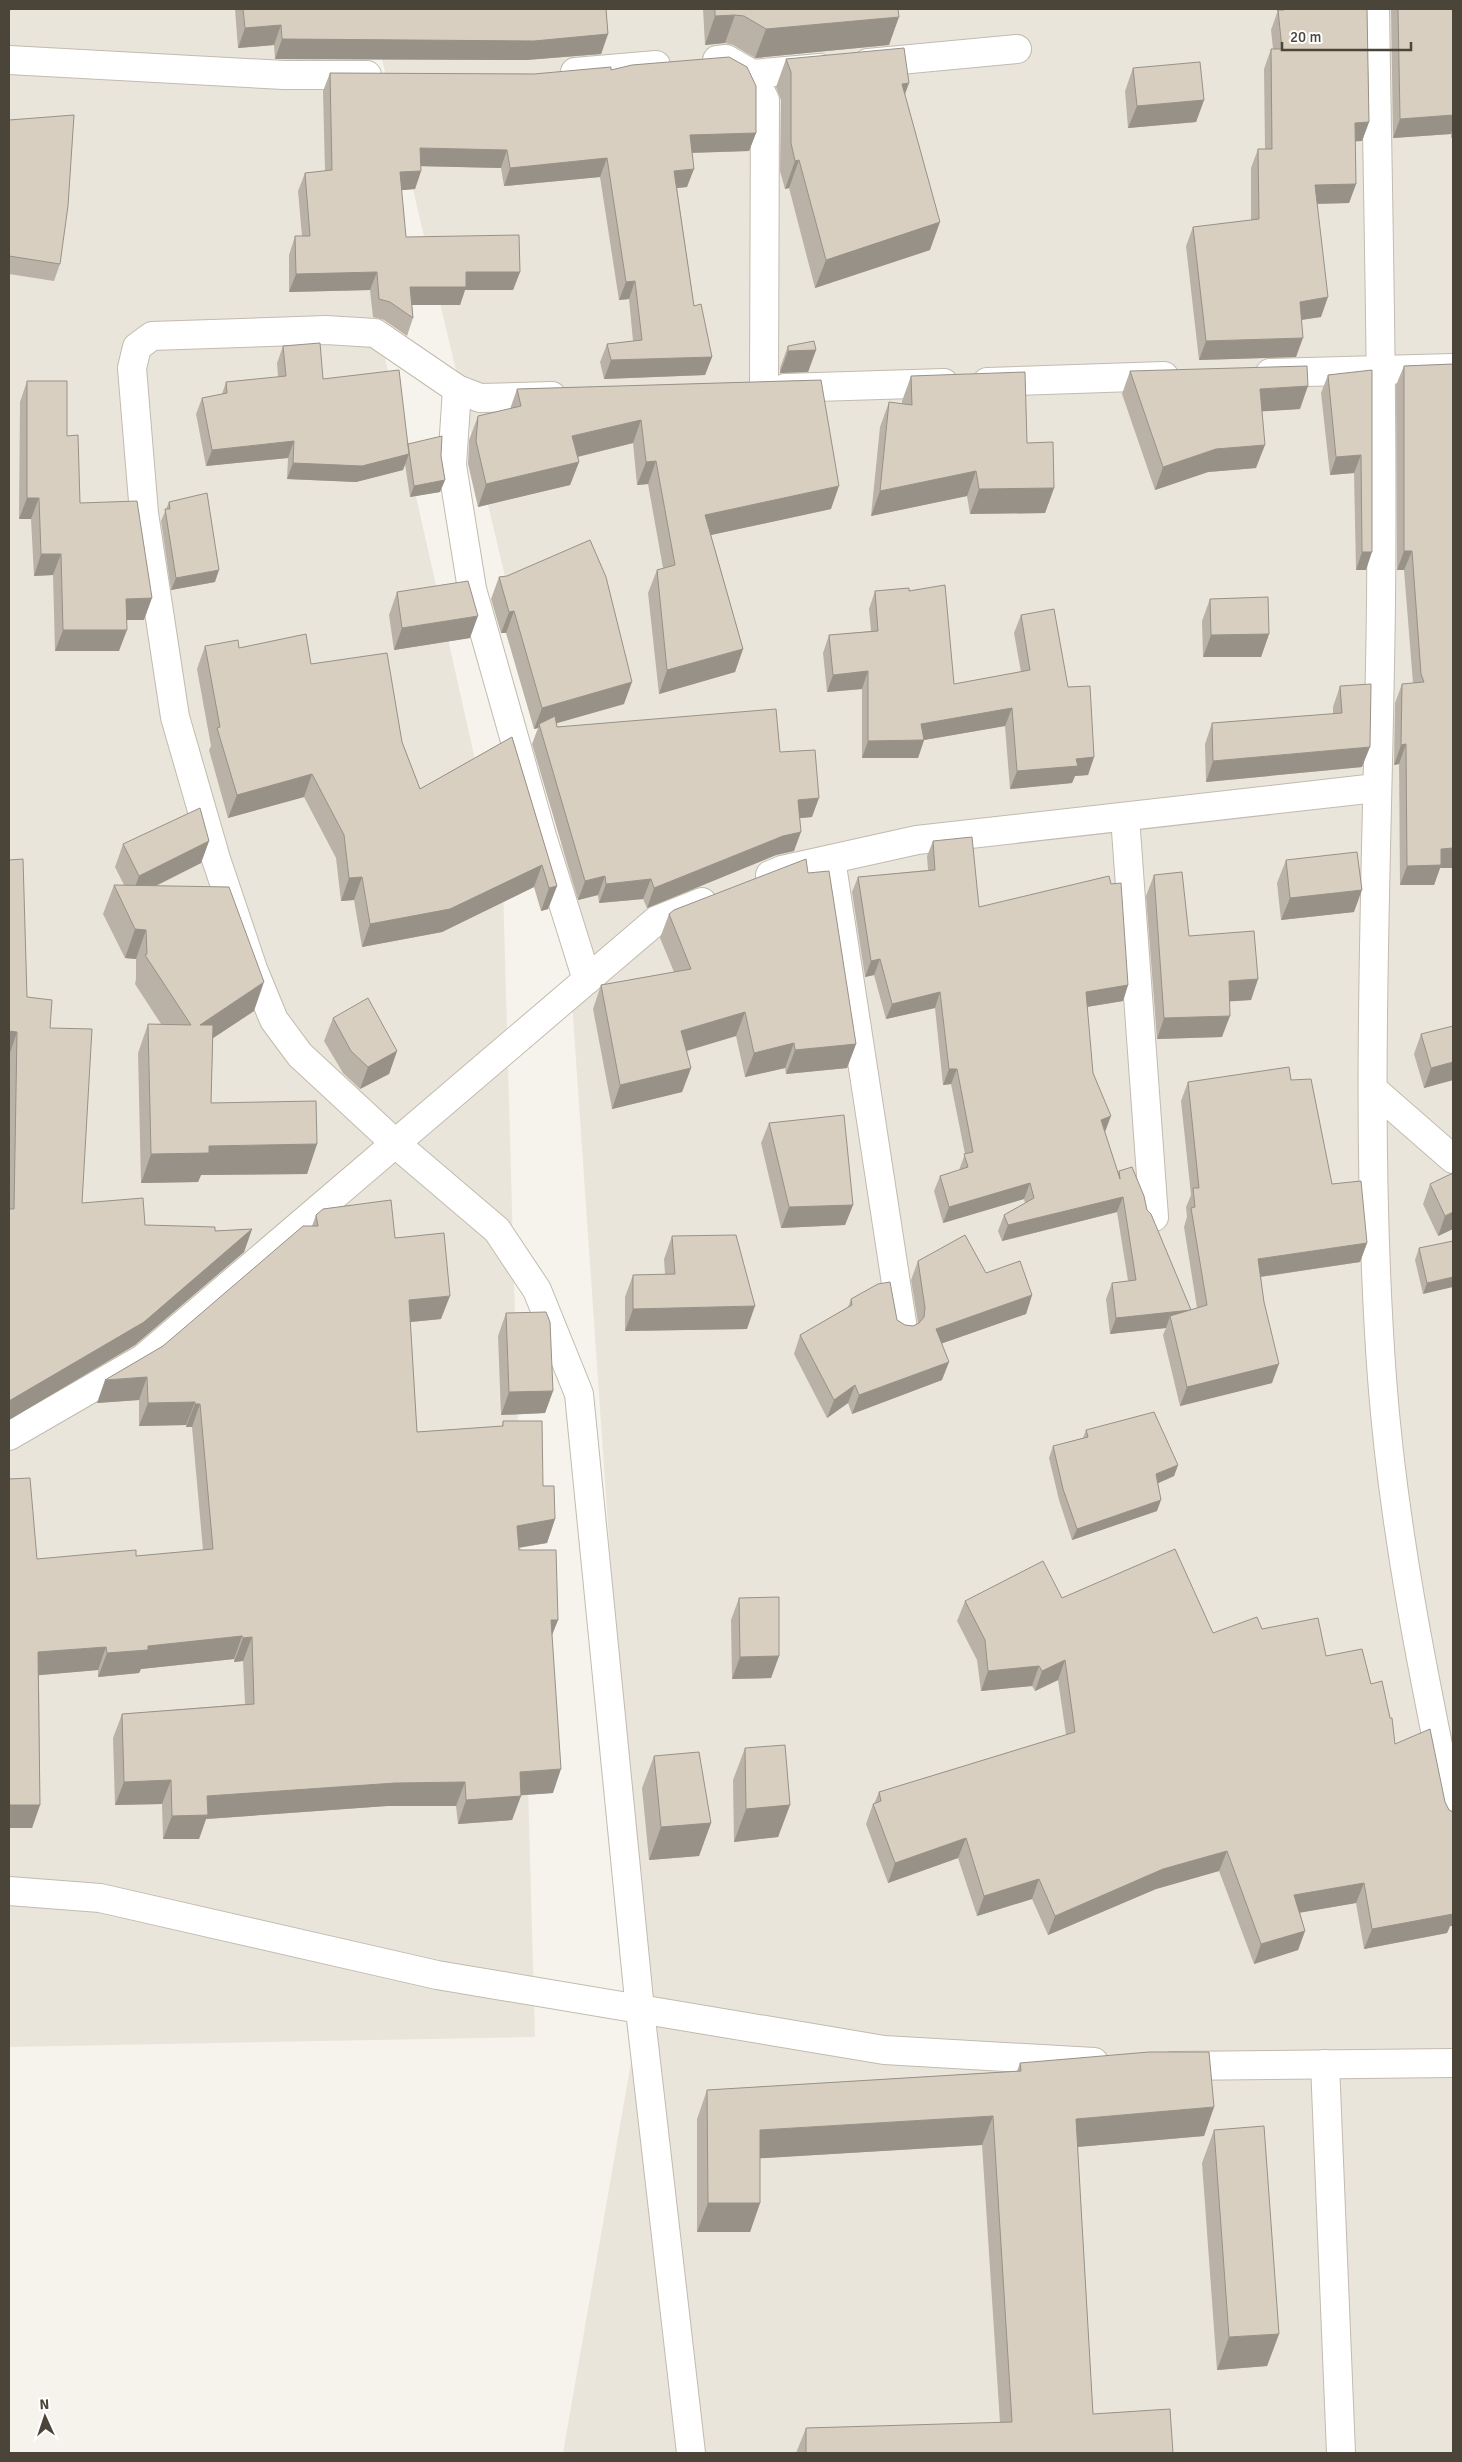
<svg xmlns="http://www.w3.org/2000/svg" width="1462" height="2462" viewBox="0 0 1462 2462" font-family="Signika,sans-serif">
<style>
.residential{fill:#eae5da}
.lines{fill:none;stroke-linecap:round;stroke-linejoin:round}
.minor-casing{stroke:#c2bbae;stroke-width:30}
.minor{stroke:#fff;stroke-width:28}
.wall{fill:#bab2a6}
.shaded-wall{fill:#979187}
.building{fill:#d8cfc1;stroke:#979187}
</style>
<rect width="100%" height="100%" fill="#f6f3ec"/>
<g class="residential">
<polygon points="9,9 307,9 503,885 535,2037 9,2047"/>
<polygon points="370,9 1453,9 1453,2453 563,2453 641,2005 558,799"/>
</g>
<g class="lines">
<g class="minor-casing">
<g id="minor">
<path d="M1375 9C1378 206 1383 404 1381 602 1378 860 1363 1119 1382 1378 1393 1527 1423 1673 1453 1819"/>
<polyline points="9,60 284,75 367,75"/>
<polyline points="717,60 726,59 752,74 765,100 764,389"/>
<polyline points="868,63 1017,49"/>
<polyline points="575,72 656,65"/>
<polyline points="752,74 820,68"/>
<polyline points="1270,373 1453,368"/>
<polyline points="987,382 1164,376"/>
<polyline points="785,388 944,383"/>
<polyline points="457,389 452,465 472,589 542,836 587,980"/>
<polyline points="552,396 480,398 457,389 375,333 326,330 152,336 137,347 132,368 144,513 175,717 216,859 253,969 274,1020 300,1055 396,1144 497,1230 537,1290 579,1394 640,2010 691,2453"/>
<polyline points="1125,817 1154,1217"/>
<polyline points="831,859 903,1329"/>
<polyline points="770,875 782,870 917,840 1376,788"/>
<polyline points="1374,1090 1453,1159"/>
<polyline points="9,1436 144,1358 657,920 702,902"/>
<polyline points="9,1891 100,1898 437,1975 884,2050 1094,2062"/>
<polyline points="1325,2064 1341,2453"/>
<polyline points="1172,2066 1453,2063"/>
</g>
</g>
<use href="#minor" class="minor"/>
</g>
<g class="wall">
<polygon points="235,9 606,9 608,34 601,54 526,60 275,59 274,45 238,48"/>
<polygon points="703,9 898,9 889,45 755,58 733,45 725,43 705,45"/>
<polygon points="1277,9 1367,9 1369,122 1362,141 1355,141 1356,184 1349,203 1317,204 1321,317 1302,320 1296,357 1199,360 1186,246 1193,227 1251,220 1251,168 1258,149 1265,149 1264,69 1271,49 1273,49 1271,30 1277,13"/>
<polygon points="1391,9 1453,9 1453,138 1451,138 1451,134 1393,138"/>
<polygon points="786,59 905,94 930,250 815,288 789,188 785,189 780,171 781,100 776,87"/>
<polygon points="1133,68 1204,100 1196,122 1128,128 1125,91"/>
<polygon points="611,70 756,133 749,151 692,153 687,187 677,188 694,306 712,357 705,375 604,379 600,362 607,344 633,341 629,299 619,300 600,177 504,186 501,168 421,166 421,171 415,189 401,190 406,237 520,272 513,290 465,290 460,305 412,305 413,318 407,336 384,320 373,317 370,290 289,292 289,255 295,236 302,236 298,191 305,173 325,171 323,91 330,73 534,74"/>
<polygon points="9,120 60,264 54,281 9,274"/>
<polygon points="283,346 323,379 408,444 441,456 445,480 440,492 410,497 405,464 403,470 356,482 287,479 288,458 206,466 196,414 202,398 222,394 226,382 278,377 277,363"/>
<polygon points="788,346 816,350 808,372 780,373 780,368"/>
<polygon points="1453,364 1453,868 1440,868 1434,885 1400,885 1399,764 1394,765 1395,703 1402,684 1413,683 1404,570 1397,570 1396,385 1404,366"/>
<polygon points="1372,370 1366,570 1356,570 1354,473 1330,475 1321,393 1328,375"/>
<polygon points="1130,371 1300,409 1262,411 1256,468 1208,472 1155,490 1122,394"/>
<polygon points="911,376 1027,443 1054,488 1045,513 970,514 967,496 871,516 880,427 889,402 902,404 902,401"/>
<polygon points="821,380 831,509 711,535 743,649 735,672 659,694 648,593 657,570 663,568 648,484 637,485 633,443 578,457 579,462 570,485 478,507 468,464 469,440 478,416 510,409 517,389"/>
<polygon points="27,381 67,436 80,503 144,620 127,620 119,651 55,651 53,575 34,576 31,519 19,519 20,402"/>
<polygon points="169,502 215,582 171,590 161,521"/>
<polygon points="499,577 624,704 556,723 557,727 780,752 812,817 800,818 794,851 776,855 647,908 643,899 599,903 598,895 578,900 532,744 538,728 534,729 506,633 501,633 491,599"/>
<polygon points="875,591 909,591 954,684 1021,672 1014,633 1021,615 1068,687 1094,757 1088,775 1075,776 1072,783 1010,789 1005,726 924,740 918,758 862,758 862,689 827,692 823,653 829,635 871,631 869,609"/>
<polygon points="397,592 470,638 394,650 389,615"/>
<polygon points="1210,599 1269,634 1261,657 1203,657 1202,621"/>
<polygon points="205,646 239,648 311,664 402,742 420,789 512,737 557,886 548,909 541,911 534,887 442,932 362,947 354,900 341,901 336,858 304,797 228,818 209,750 211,746 197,669"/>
<polygon points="1340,686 1362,767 1206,782 1205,744 1212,723 1333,714 1333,707"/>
<polygon points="209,841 201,863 156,886 254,1011 213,1038 211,1103 317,1144 307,1174 201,1175 198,1182 141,1183 138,1053 148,1024 161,1024 135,984 136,979 136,959 125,958 103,914 114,885 124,885 115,867 123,844"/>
<polygon points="933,841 979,907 1128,985 1123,1001 1087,1007 1093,1073 1105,1132 1118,1173 1119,1171 1147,1210 1191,1310 1197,1308 1184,1227 1187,1217 1186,1207 1191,1195 1181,1101 1188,1082 1291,1080 1332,1184 1367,1243 1360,1262 1261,1277 1272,1383 1180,1406 1163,1335 1166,1328 1110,1334 1106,1299 1112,1283 1128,1281 1117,1212 1002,1241 998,1231 1004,1215 1025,1203 1024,1199 943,1223 934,1191 940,1176 959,1170 965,1154 951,1084 943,1085 935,1008 886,1019 874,975 865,977 852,892 858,877 928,870 927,856"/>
<polygon points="9,860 27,997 50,1028 82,1203 145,1225 215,1231 252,1229 244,1252 135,1345 9,1420"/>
<polygon points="1286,860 1354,912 1281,920 1277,883"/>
<polygon points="808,873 856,1044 847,1068 786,1074 785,1068 745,1077 736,1036 687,1051 691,1068 682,1092 612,1109 593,1009 601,985 674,972 660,938 669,914"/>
<polygon points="1154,875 1189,936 1258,979 1251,1000 1229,1001 1222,1037 1157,1039 1146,896"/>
<polygon points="333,1018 397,1051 389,1074 360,1089 343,1073 324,1041"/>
<polygon points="1453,1026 1453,1080 1424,1088 1414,1054 1421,1034"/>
<polygon points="769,1123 853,1205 845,1225 781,1228 761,1143"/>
<polygon points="1430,1184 1453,1229 1438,1236 1423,1204"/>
<polygon points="316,1215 395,1238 441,1319 410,1322 417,1432 502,1426 503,1421 543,1486 555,1519 547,1543 519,1548 519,1550 558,1620 552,1634 553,1793 521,1795 512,1820 458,1824 456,1806 387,1806 206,1819 199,1839 163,1839 162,1804 115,1805 113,1738 122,1714 245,1704 243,1661 234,1662 234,1659 141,1669 139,1673 98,1677 98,1670 39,1675 40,1805 32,1828 37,1559 136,1556 203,1550 192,1427 186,1427 186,1425 139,1426 139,1400 97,1403 163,1346 312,1226"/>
<polygon points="672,1236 747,1329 625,1331 625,1297 633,1275 665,1274 664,1259"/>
<polygon points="1453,1241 1423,1294 1415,1260 1419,1248"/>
<polygon points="918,1261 986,1273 1032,1295 1026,1314 942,1343 942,1380 852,1414 848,1403 827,1418 794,1354 800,1335 848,1307 851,1299 897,1320 905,1325 913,1326 918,1323 911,1280"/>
<polygon points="506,1313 553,1391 545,1413 501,1415 498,1336"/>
<polygon points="1086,1430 1178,1465 1174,1476 1158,1483 1157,1511 1072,1540 1059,1500 1049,1458 1053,1446 1083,1438"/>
<polygon points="739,1598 779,1656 771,1678 732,1679 731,1620"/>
<polygon points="1062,1598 1213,1633 1262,1629 1326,1656 1371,1684 1395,1744 1445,1802 1449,1810 1453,1812 1453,1926 1450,1926 1447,1933 1364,1949 1356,1903 1300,1912 1305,1931 1298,1950 1254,1964 1219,1871 1156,1889 1048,1935 1032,1899 977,1916 958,1858 888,1883 866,1824 873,1804 874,1804 879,1792 1066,1735 1058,1680 1035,1691 1032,1686 981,1691 977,1660 957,1621 965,1601"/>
<polygon points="745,1748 790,1805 778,1837 734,1842 733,1780"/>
<polygon points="654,1756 711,1823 699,1856 649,1860 642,1788"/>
<polygon points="1020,2063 1214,2107 1204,2136 1077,2147 1093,2414 1173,2453 796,2453 806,2428 1000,2423 982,2145 760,2158 760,2203 750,2232 697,2232 697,2119 707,2090 1017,2071"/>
<polygon points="1214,2130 1279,2334 1267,2366 1217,2370 1202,2163"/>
</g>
<g class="shaded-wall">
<polygon points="735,15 725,43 705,45 715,16"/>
<polygon points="899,17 889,45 755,58 766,29"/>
<polygon points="281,25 274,45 238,48 245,28"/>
<polygon points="608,34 601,54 526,60 275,59 282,39"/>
<polygon points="909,83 899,111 902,84"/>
<polygon points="1204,100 1196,122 1128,128 1137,106"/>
<polygon points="1453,115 1453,128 1451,134 1393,138 1400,119"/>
<polygon points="1369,122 1362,141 1348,142 1355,123"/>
<polygon points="756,133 749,151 684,153 690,135"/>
<polygon points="420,148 507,150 501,168 413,166"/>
<polygon points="607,158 600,177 504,186 510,168"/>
<polygon points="799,160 789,188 785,189 795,161"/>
<polygon points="694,169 687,187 667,189 674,171"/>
<polygon points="421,171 415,189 393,191 400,172"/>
<polygon points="1356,184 1349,203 1308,204 1315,185"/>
<polygon points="940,222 930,250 815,288 826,260"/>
<polygon points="377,272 370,290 289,292 296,274"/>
<polygon points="466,272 520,272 513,290 465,290 460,305 404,305 410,287"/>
<polygon points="635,281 629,299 619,300 626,282"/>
<polygon points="1328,297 1321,317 1293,321 1300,302"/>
<polygon points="1303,338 1296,357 1199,360 1206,341"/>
<polygon points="816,350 808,372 780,373 788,351"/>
<polygon points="712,357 705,375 604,379 611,360"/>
<polygon points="1308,386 1300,409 1252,412 1260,389"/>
<polygon points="641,420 633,443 564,460 572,436"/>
<polygon points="294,441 288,458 206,466 212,450"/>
<polygon points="1265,445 1256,468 1208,472 1155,490 1163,467 1216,449"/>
<polygon points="409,454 403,470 356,482 287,479 293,463"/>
<polygon points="1361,455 1354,473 1330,475 1336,457"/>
<polygon points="656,461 648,484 637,485 646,462"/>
<polygon points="579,462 570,485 478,507 486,484"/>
<polygon points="976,471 967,496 871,516 880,491"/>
<polygon points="445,480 440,492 410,497 414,486"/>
<polygon points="839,486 831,509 697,538 705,515"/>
<polygon points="1054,488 1045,513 970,514 979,489"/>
<polygon points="27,498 39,498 31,519 19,519"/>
<polygon points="1404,551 1412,551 1404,570 1397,570"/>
<polygon points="1362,552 1372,552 1366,570 1356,570"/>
<polygon points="41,554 61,554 53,575 34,576"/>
<polygon points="219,570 215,582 171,590 176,578"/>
<polygon points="152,598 144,620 118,620 126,599"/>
<polygon points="514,611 506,633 501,633 509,612"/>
<polygon points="478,616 470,638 394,650 402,628"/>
<polygon points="63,630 127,630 119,651 55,651"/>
<polygon points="1269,634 1261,657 1203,657 1211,635"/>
<polygon points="743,649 735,672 659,694 667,670"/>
<polygon points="868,671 862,689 827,692 833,675"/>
<polygon points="632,682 624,704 540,728 539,724 538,728 534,729 542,708"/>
<polygon points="1012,708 1005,726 924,740 918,758 862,758 868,741 921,724"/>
<polygon points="1406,744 1399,764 1394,765 1401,745"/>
<polygon points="1370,747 1362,767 1206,782 1213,761"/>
<polygon points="1094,757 1088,775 1075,776 1072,783 1010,789 1017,771 1076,759"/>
<polygon points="312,774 304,797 228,818 237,795"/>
<polygon points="819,798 812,817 791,819 798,800"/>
<polygon points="801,832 794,851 776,855 647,908 654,888 783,836"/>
<polygon points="209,841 201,863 131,898 139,876"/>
<polygon points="1453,848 1453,868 1440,868 1434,885 1400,885 1407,866 1441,849"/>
<polygon points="542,865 534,887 442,932 362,947 370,924"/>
<polygon points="605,876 598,895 578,900 585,881"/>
<polygon points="362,877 354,900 341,901 349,878"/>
<polygon points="651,879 643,899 599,903 606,884"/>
<polygon points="557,886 548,909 541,911 549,888"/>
<polygon points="1362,890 1354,912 1281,920 1290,898"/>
<polygon points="135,929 146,930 136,959 125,958"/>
<polygon points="880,959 874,975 865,977 871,961"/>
<polygon points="1258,979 1251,1000 1221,1002 1229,981"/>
<polygon points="264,982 254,1011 189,1054 200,1025"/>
<polygon points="1128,985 1123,1001 1080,1008 1086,992"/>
<polygon points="940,992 935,1008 886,1019 892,1004"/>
<polygon points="745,1012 736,1036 672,1055 681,1031"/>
<polygon points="1230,1016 1222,1037 1157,1039 1164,1018"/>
<polygon points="9,1031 17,1032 9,1056"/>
<polygon points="794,1043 785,1068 745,1077 754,1053"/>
<polygon points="856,1044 847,1068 786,1074 795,1050"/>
<polygon points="397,1051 389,1074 360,1089 368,1067"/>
<polygon points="1453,1062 1453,1080 1424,1088 1431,1068"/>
<polygon points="691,1068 682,1092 612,1109 620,1085"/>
<polygon points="949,1069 957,1069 951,1084 943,1085"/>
<polygon points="1111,1116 1105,1132 1101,1120"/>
<polygon points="317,1144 307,1174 201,1175 198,1182 141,1183 151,1154 209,1146"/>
<polygon points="1030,1183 1024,1199 943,1223 949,1207"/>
<polygon points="1123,1197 1117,1212 1002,1241 1008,1225"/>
<polygon points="853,1205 845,1225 781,1228 789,1207"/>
<polygon points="1453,1212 1453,1229 1438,1236 1445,1216"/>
<polygon points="252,1229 244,1252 135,1345 9,1420 9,1401"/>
<polygon points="1367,1243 1360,1262 1251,1278 1258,1259"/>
<polygon points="1453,1277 1453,1287 1423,1294 1427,1283"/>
<polygon points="1032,1295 1026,1314 929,1348 936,1329"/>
<polygon points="450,1296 441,1319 400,1323 409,1300"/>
<polygon points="755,1306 747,1329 625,1331 633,1309"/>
<polygon points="1191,1310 1170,1316 1166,1328 1110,1334 1116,1318"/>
<polygon points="949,1362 942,1380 852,1414 859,1395"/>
<polygon points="1279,1364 1272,1383 1180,1406 1187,1387"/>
<polygon points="147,1377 139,1400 97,1403 105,1380"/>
<polygon points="855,1385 848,1403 827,1418 834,1400"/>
<polygon points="553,1391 545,1413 501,1415 509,1392"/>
<polygon points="195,1402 186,1425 139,1426 148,1403"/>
<polygon points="195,1404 200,1404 192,1427 186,1427"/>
<polygon points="1178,1465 1174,1476 1152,1486 1156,1474"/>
<polygon points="1161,1500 1157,1511 1072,1540 1077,1529"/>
<polygon points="555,1519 547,1543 509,1549 517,1526"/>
<polygon points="551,1620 558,1620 549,1643"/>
<polygon points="242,1636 234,1659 141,1669 139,1673 98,1677 107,1653 148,1646"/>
<polygon points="252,1637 243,1661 234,1662 243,1638"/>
<polygon points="106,1647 98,1670 30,1676 38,1652"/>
<polygon points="779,1656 771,1678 732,1679 740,1657"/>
<polygon points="1065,1660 1058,1680 1035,1691 1042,1671"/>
<polygon points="1039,1666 1032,1686 981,1691 988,1671"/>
<polygon points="561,1769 553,1793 511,1796 520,1772"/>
<polygon points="171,1780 162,1804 115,1805 124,1782"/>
<polygon points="465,1782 456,1806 387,1806 206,1819 199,1839 163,1839 172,1816 207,1796 395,1783"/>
<polygon points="521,1796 512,1820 458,1824 466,1800"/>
<polygon points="9,1805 40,1805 32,1828 9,1828"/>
<polygon points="790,1805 778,1837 734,1842 746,1809"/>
<polygon points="711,1823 699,1856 649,1860 661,1827"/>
<polygon points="966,1838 958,1858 888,1883 895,1863"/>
<polygon points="1227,1851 1219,1871 1156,1889 1048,1935 1055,1916 1163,1869"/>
<polygon points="1039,1879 1032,1899 977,1916 984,1896"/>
<polygon points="1364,1883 1356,1903 1287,1915 1294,1895"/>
<polygon points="1453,1907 1453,1926 1450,1926 1447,1933 1364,1949 1372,1929"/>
<polygon points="1305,1931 1298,1950 1254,1964 1261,1944"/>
<polygon points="1214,2107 1204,2136 1065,2148 1076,2119"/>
<polygon points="993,2116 982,2145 749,2159 760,2130"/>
<polygon points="708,2203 760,2203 750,2232 697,2232"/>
<polygon points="1279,2334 1267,2366 1217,2370 1229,2337"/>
</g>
<g class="building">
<polygon points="243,9 606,9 608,34 534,41 282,39 281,25 245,28"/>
<polygon points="715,9 898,9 899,17 766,29 744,16 735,15 715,16"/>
<polygon points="1284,9 1367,9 1369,122 1355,123 1356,184 1315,185 1328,297 1300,302 1303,338 1206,341 1193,227 1259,219 1258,149 1272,149 1271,49 1282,49 1278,10 1284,10"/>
<polygon points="1398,9 1453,9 1453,115 1400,119"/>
<polygon points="904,48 909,83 902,84 940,222 826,260 799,160 795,161 791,143 791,72 786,59"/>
<polygon points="729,57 747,67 756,86 756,133 690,135 694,169 674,171 694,306 701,304 712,357 611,360 607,344 642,340 635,281 626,282 607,158 510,168 507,150 420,148 421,171 400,172 406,237 519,235 520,272 466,272 466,287 410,287 413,318 390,302 379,299 377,272 296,274 295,236 310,236 305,173 332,170 330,73 534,74 611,67 611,70 632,65"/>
<polygon points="1200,62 1204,100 1137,106 1133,68"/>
<polygon points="74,115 68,206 60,264 9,256 9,120"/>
<polygon points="814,341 816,350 788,351 788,346"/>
<polygon points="320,343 323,379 399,370 409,454 362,466 293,463 294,441 212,450 202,398 227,393 226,382 286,376 283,346"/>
<polygon points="1453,364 1453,848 1441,849 1441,865 1407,866 1406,744 1401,745 1402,684 1424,682 1421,674 1412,551 1404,551 1404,366"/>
<polygon points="1307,366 1308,386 1260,389 1265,445 1216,449 1163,467 1130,371"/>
<polygon points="1372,370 1372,552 1362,552 1361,455 1336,457 1328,375"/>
<polygon points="1025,372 1027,443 1053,442 1054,488 979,489 976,471 880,491 889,402 912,405 911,376"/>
<polygon points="821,380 839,486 705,515 743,649 667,670 657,570 675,565 656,461 646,462 641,420 572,436 579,462 486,484 476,441 478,416 521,406 517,389"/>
<polygon points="27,381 67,381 67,436 78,435 80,503 137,501 152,598 126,599 127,630 63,630 61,554 41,554 39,498 27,498"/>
<polygon points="442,436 441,456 445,480 414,486 408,444"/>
<polygon points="207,493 219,570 176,578 165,509 170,509 169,502"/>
<polygon points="590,540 606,577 632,682 542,708 514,611 509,612 499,577 507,576"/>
<polygon points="468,581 478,616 402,628 397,592"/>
<polygon points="945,585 954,684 1030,670 1021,615 1054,609 1068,687 1090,686 1094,757 1076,759 1078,766 1017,771 1012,708 921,724 924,740 868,741 868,671 833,675 829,635 878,631 875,591 909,588 909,591"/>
<polygon points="1268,597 1269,634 1211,635 1210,599"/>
<polygon points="306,634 311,664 387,653 402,742 420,789 512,737 557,886 549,888 542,865 450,909 370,924 362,877 349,878 344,835 312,774 237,795 217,728 220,727 205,646 238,640 239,648"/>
<polygon points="1371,684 1370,747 1213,761 1212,723 1342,713 1340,686"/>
<polygon points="776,709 780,752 815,750 819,798 798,800 801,832 783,836 654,888 651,879 606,884 605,876 585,881 539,724 555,716 557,727"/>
<polygon points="200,808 209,841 139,876 123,844"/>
<polygon points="972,837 979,907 1109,876 1111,884 1121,883 1128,985 1086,992 1093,1073 1111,1116 1101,1120 1120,1179 1119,1171 1132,1167 1144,1196 1147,1210 1151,1214 1191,1310 1116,1318 1112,1283 1136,1280 1123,1197 1008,1225 1004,1215 1034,1198 1030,1183 949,1207 940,1176 968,1167 964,1154 973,1152 957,1069 949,1069 940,992 892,1004 880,959 871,961 858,877 935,870 933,841"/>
<polygon points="1357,852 1362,890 1290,898 1286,860"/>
<polygon points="23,859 27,997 52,1000 50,1028 92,1029 82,1203 143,1198 145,1225 215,1227 215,1231 252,1229 144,1322 9,1401 9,1209 14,1209 17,1032 9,1031 9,860"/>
<polygon points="806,859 808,873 829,871 856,1044 795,1050 794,1043 754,1053 745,1012 681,1031 691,1068 620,1085 601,985 691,969 669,914 674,910"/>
<polygon points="1182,872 1189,936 1254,931 1258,979 1229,981 1230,1016 1164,1018 1154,875"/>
<polygon points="114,885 229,887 264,982 200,1025 213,1025 211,1103 316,1101 317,1144 209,1146 209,1153 151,1154 148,1024 191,1025 145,955 147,954 146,930 135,929"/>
<polygon points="368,998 397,1051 368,1067 351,1051 333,1018"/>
<polygon points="1453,1026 1453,1062 1431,1068 1421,1034"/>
<polygon points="1289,1067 1291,1080 1311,1079 1332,1184 1361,1181 1367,1243 1258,1259 1264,1302 1279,1364 1187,1387 1170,1316 1207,1305 1191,1208 1195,1207 1193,1188 1199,1188 1188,1082"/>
<polygon points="844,1115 853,1205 789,1207 769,1123"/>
<polygon points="1453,1173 1453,1212 1445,1216 1430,1184"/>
<polygon points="391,1200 395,1238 444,1233 450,1296 409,1300 417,1432 503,1426 503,1421 542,1421 543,1486 554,1486 555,1519 517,1526 519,1550 556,1550 558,1620 551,1620 561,1769 520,1772 521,1796 466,1800 465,1782 395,1783 207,1796 208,1815 172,1816 171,1780 124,1782 122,1714 254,1704 252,1637 243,1638 242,1636 148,1646 148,1650 107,1653 106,1647 38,1652 40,1805 9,1805 9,1479 30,1478 37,1559 136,1550 136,1556 213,1549 200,1404 195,1404 195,1402 148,1403 147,1377 105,1380 163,1346 303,1226 318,1226 316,1215 323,1209"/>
<polygon points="736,1235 755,1306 633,1309 633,1275 675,1274 672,1236"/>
<polygon points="965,1235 986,1273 1020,1261 1032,1295 936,1329 949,1362 859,1395 855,1385 834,1400 800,1335 852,1305 851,1299 878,1284 890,1282 897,1320 905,1325 913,1326 919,1323 924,1317 925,1308 918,1261"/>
<polygon points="1453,1241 1453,1277 1427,1283 1419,1248"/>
<polygon points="546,1312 550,1322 553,1391 509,1392 506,1313"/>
<polygon points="1154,1412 1178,1465 1156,1474 1161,1500 1077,1529 1063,1489 1053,1446 1088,1437 1086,1430"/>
<polygon points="1175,1549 1213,1633 1257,1617 1262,1629 1318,1618 1326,1656 1362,1649 1371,1684 1382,1681 1390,1718 1392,1718 1395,1744 1430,1729 1445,1802 1449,1810 1453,1812 1453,1914 1372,1929 1364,1883 1294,1895 1305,1931 1261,1944 1227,1851 1163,1869 1055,1916 1039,1879 984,1896 966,1838 895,1863 873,1804 881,1801 879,1792 1075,1732 1065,1660 1042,1671 1039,1666 988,1671 985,1640 965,1601 1043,1561 1062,1598"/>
<polygon points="779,1597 779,1656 740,1657 739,1598"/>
<polygon points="785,1745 790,1805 746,1809 745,1748"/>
<polygon points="699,1752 711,1823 661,1827 654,1756"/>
<polygon points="1149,2052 1209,2052 1214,2107 1076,2119 1093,2414 1170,2409 1173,2453 806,2453 806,2428 1012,2422 993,2116 760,2130 760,2203 708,2203 707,2090 1021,2071 1020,2063"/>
<polygon points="1264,2126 1279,2334 1229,2337 1214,2130"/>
</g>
<rect width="1462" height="2462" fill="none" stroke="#4b4439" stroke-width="20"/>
<g transform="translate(45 2417) rotate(357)" stroke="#ffffff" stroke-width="4" paint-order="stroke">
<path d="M0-4L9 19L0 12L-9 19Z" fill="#4b4439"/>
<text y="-8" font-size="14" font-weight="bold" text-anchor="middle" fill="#4b4439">N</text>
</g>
<path d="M1282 42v8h129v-8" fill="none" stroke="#4b4439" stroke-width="2.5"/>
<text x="1290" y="42" font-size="15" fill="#4b4439" stroke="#ffffff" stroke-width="4" paint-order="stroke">20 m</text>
</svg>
